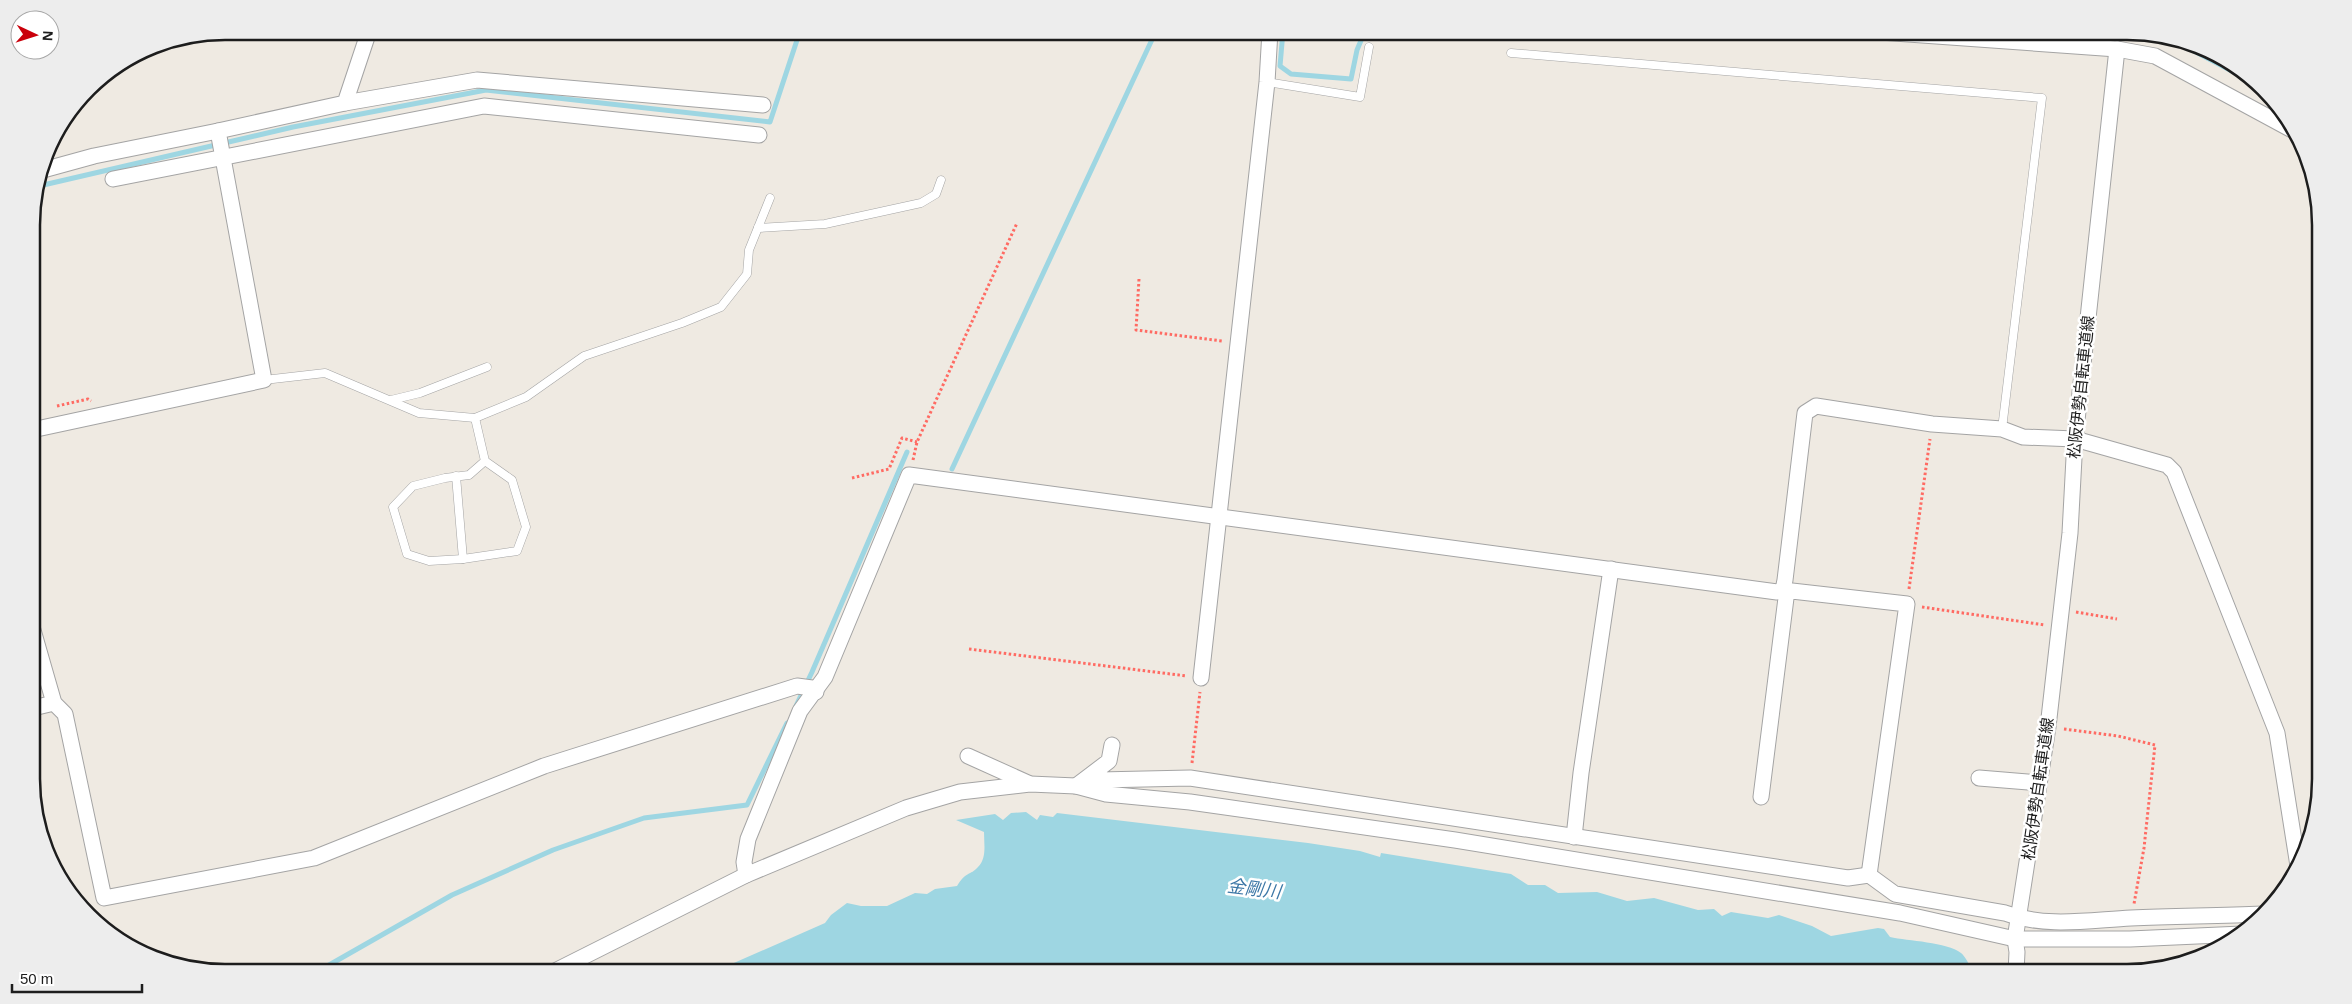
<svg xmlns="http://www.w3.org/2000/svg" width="2352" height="1004" viewBox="0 0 2352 1004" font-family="Arial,'Noto Sans JP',sans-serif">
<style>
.water{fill:#9ed6e2}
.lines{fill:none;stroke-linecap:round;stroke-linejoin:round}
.stream{stroke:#9ed6e2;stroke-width:5}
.lane-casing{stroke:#a4a4a4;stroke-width:9}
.street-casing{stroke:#a4a4a4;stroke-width:17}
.path{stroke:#ff6b63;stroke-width:3;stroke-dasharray:2.5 2.5;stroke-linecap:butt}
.lane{stroke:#fff;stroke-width:8}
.street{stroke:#fff;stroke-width:15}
.labels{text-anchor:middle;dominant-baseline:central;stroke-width:5;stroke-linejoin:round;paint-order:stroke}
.street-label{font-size:16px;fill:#1d1d1d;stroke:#fff}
.water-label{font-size:18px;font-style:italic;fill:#3c77a6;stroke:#fff}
.rim{fill:none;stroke:#1d1d1d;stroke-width:2.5}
</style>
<rect width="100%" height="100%" fill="#efeae2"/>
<g class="water">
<polygon points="2166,39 2201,46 2245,71 2266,92"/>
<path d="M1026 812 1037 820 1040 815 1053 817 1057 813 1308 843 1360 851 1380 857 1381 853 1511 874 1528 885H1545L1558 893 1597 892 1627 901 1654 898 1698 910 1714 909 1722 916 1731 912 1768 918 1779 915 1812 926 1831 936 1878 928 1884 929 1890 937C1908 941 1947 942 1961 953 1965 956 1968 963 1970 966 1981 967 1989 965 2000 967L1999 972 711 973 825 923 831 915 847 903 861 906H887L915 893 927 894 935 889 957 886C966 871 970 876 978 867 987 858 984 844 984 832L956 820 995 814 1003 820 1011 813Z"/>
<polygon points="2170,966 2140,972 2040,972 2040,970"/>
</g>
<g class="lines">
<g class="stream">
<polyline points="1283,31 1280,66 1291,74 1351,79 1357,50 1365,31"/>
<polyline points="39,186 293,127 486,90 770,122 800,31"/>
<polyline points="952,469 1156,31"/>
<polyline points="796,706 812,672 907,452"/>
<polyline points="315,973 452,895 553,850 644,818 747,805 787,723"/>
</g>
<g class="lane-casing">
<g id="lane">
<polyline points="1511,53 2042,98 2002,429"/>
<polyline points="1267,82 1360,97 1369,47"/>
<polyline points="758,228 825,224 921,203 936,194 941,180"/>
<polyline points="264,380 325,373 419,413 475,418 526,397 584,356 682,323 721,307 747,274 749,250 770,198"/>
<polyline points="391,400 420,393 487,367"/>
<polyline points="475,418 485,461 512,480 526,527 517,551 463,559 429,561 407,554 393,507 413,486 445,478 469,475 485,461"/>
<polyline points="456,476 463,559"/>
</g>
</g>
<g class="street-casing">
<g id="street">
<polyline points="1866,31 2117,49 2155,56 2294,131"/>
<polyline points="345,103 477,80 763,105"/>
<polyline points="43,170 94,156 218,131"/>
<polyline points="113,179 484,106 759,135"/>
<polyline points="32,430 264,380 218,131 345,103 369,31"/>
<polyline points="33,630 54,703 65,714 104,898 314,858 544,766 797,686 812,688 816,692"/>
<polyline points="1201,678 1267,82 1270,31"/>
<polyline points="33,708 54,703"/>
<path d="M1112 745 1109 761 1076 786 1099 780 1190 778 1848 878 1869 875 1895 894 2005 913C2046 928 2089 920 2131 918 2175 916 2219 916 2262 914"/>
<polyline points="968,756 1028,783"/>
<polyline points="1979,778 2039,783"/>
<polyline points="1761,797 1786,598 1783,590 1907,604 1869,875"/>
<polyline points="1574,837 1581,773 1611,569"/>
<polyline points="746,875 744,862 748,839 800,711 825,677 909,475 1777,592 1783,590 1785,580 1805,413 1816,406 1932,424 2002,429 2023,437 2075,439 2167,465 2174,472 2277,733 2298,866"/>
<polyline points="2016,972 2017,952 2015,939 2048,727 2070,533 2075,439 2117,49"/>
<polyline points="551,973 746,875 906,808 960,792 1030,784 1076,786 1106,794 1190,802 1455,840 1900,913 2015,939 2130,939 2242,934"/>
</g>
</g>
<g class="path">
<polyline points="1139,279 1136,330 1222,341"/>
<polyline points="57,406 88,399 91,401"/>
<polyline points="913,460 917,442 1017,223"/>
<polyline points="852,478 889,469 902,438 917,442"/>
<polyline points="1909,589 1930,439"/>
<polyline points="1922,607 2045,625"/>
<polyline points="2076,612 2117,619"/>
<polyline points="969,649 1187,676"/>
<polyline points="2064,729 2118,736 2155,745 2144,848 2134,904"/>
<polyline points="1192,763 1200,692"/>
</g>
<use href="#lane" class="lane"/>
<use href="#street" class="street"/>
</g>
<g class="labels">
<g class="street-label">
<text transform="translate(2081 387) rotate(-84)">松阪伊勢自転車道線</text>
<text transform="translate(2038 789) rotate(-82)">松阪伊勢自転車道線</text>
</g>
<g class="water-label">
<text transform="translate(1254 889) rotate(7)">金剛川</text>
</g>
</g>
<path d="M0 0H2352V1004H0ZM225 40H2127A185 185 0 0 1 2312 225V779A185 185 0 0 1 2127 964H225A185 185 0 0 1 40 779V225A185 185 0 0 1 225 40Z" fill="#ededed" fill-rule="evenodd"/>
<path class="rim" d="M225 40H2127A185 185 0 0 1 2312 225V779A185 185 0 0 1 2127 964H225A185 185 0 0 1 40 779V225A185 185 0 0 1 225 40Z"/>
<g transform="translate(35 35) rotate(94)"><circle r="24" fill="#ffffff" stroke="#a5a5a5"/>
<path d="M0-4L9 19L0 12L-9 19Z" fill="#ca000b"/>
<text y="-8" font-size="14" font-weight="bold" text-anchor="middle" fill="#1d1d1d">N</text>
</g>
<path d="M12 984v8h130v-8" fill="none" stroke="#1d1d1d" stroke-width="2.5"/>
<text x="20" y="984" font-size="15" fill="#1d1d1d" stroke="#ffffff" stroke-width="4" paint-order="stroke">50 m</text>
</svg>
